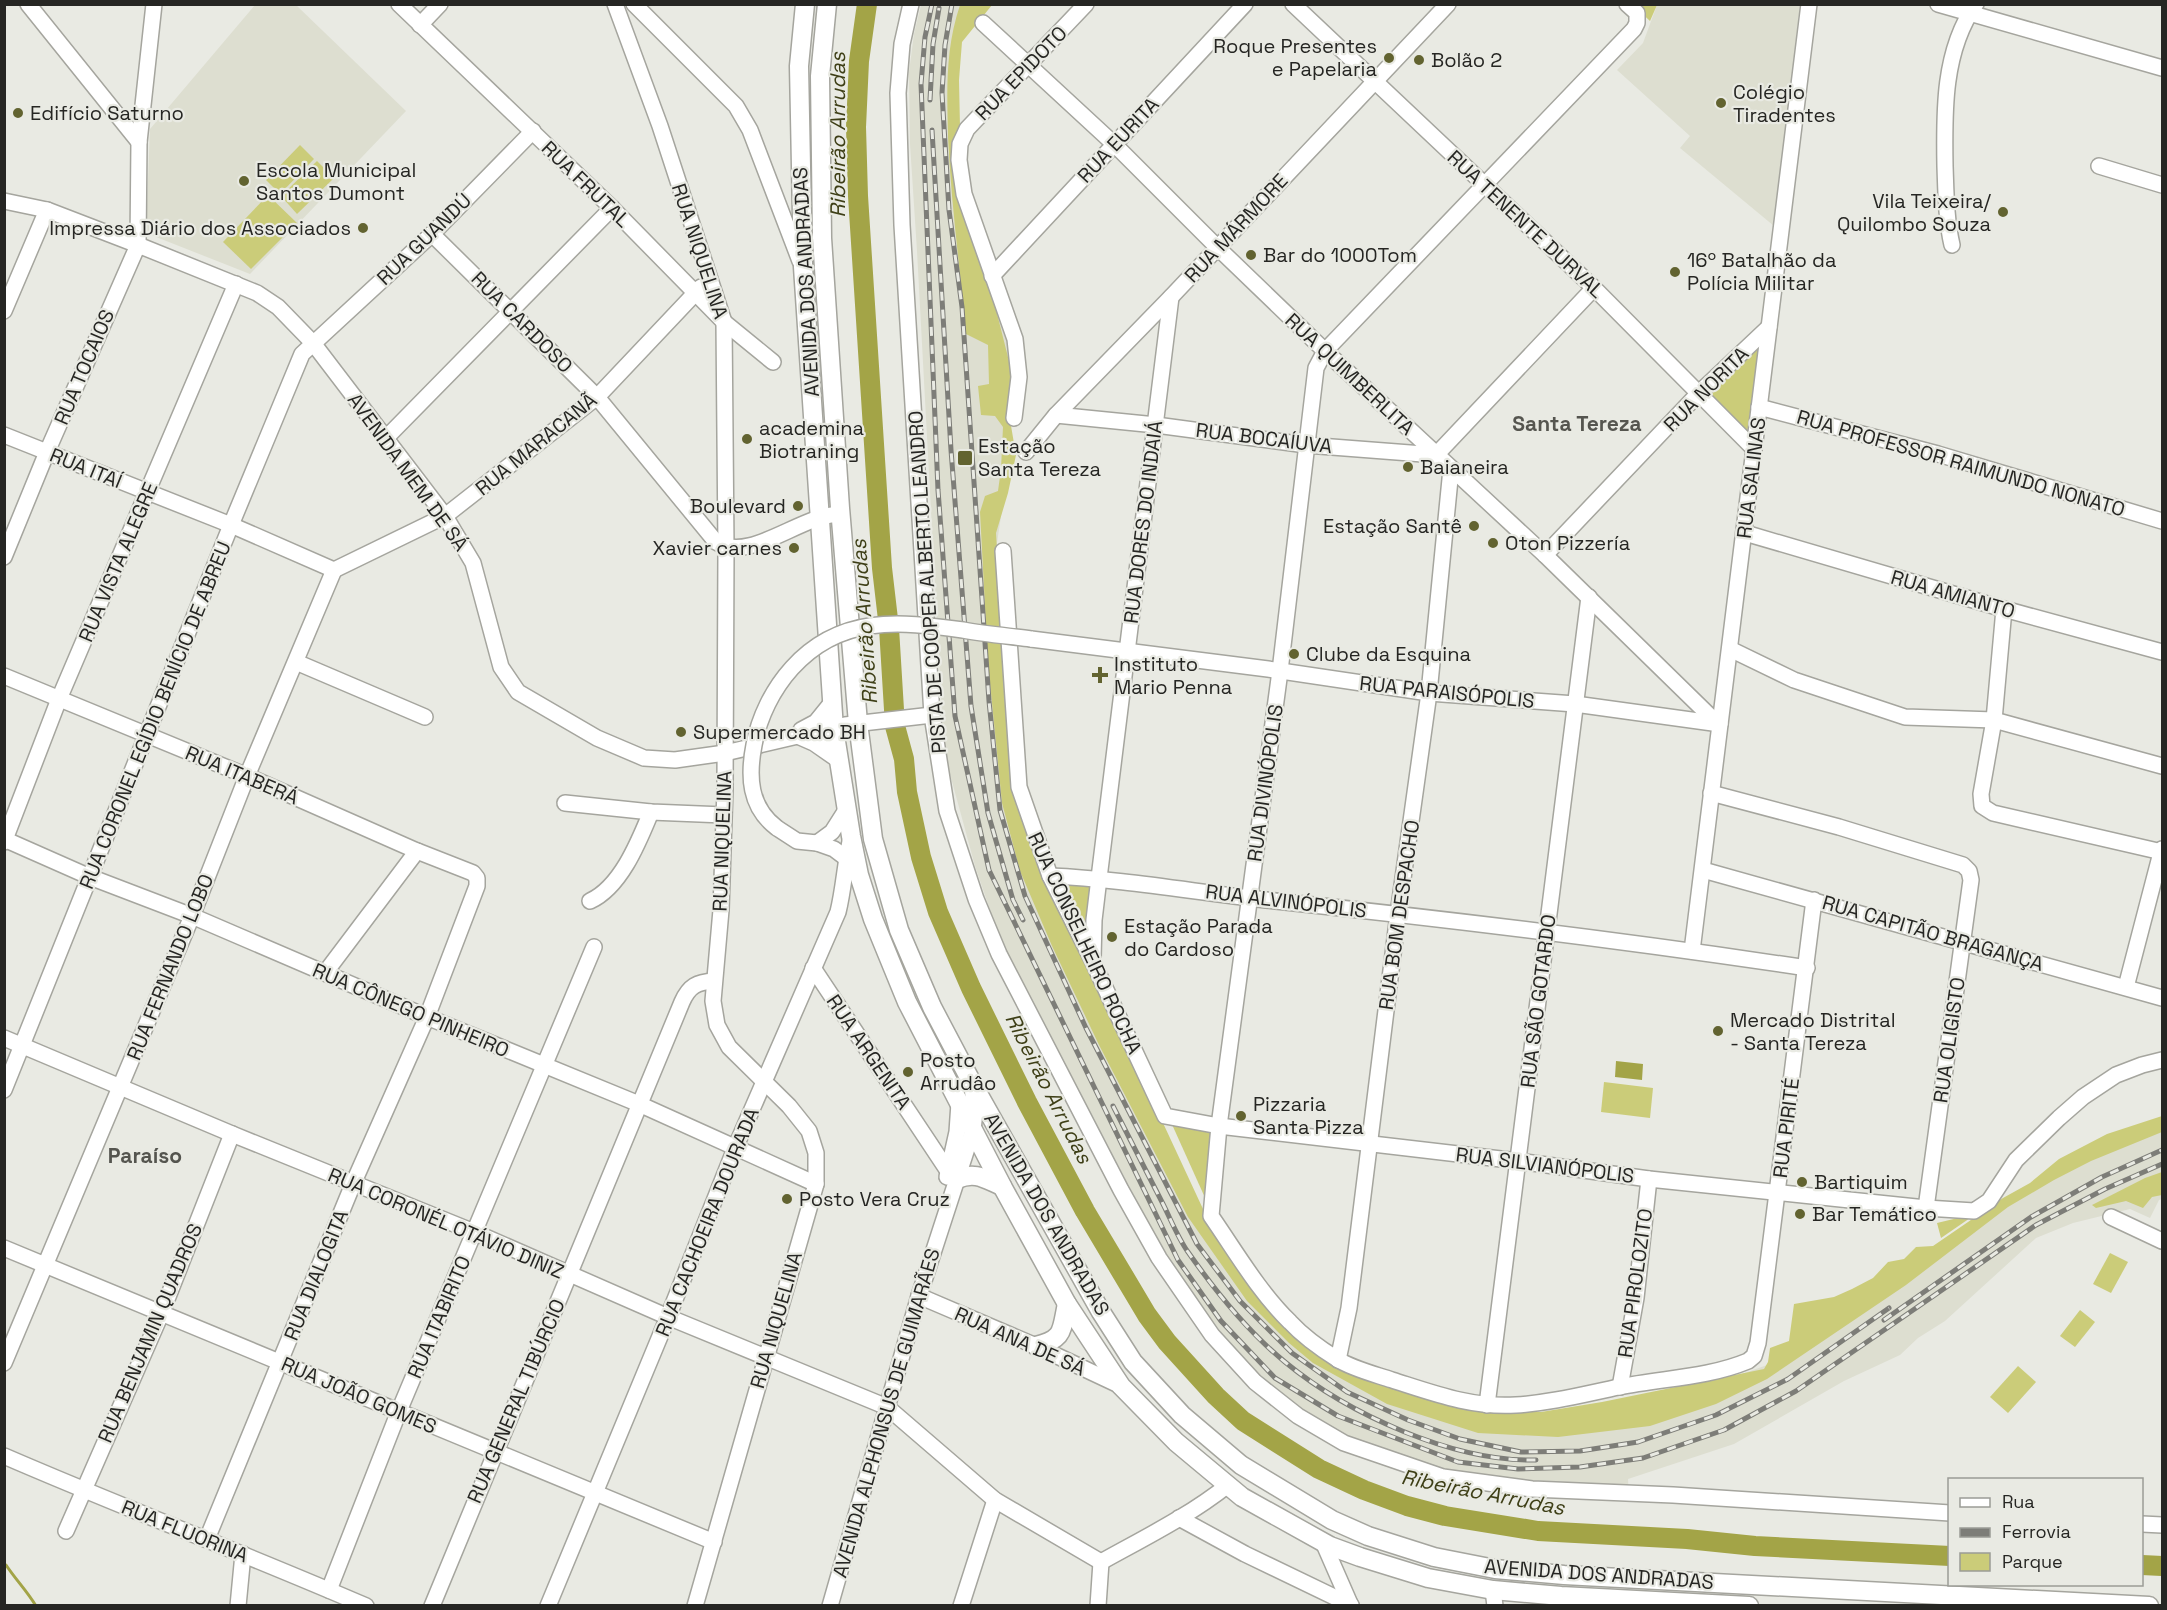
<svg xmlns="http://www.w3.org/2000/svg" width="2167" height="1610" viewBox="0 0 2167 1610" font-family="'Space Grotesk',sans-serif">
<style>
.built{fill:#ddded0}
.green{fill:#cbcc79}
.water{fill:#a3a447}
.lines{fill:none;stroke-linecap:round;stroke-linejoin:round}
.stream{stroke:#a3a447;stroke-width:3}
.river{stroke:#a3a447;stroke-width:20}
.minor-casing{stroke:#a5a59e;stroke-width:18}
.major-casing{stroke:#a5a59e;stroke-width:21}
.minor{stroke:#fff;stroke-width:15}
.major{stroke:#fff;stroke-width:18}
.rail-casing{stroke:#7d7d78;stroke-width:5}
.rail{stroke:#e9eae3;stroke-width:3;stroke-dasharray:9;stroke-linecap:butt}
.minor-bridge-casing{stroke:#a5a59e;stroke-width:18;stroke-linecap:butt}
.minor-bridge{stroke:#fff;stroke-width:15}
.poi-dot{fill:#626330;stroke:#e9eae3;stroke-width:2}
.labels{text-anchor:middle;dominant-baseline:central;stroke-width:4.5;stroke-linejoin:round;paint-order:stroke}
.poi-label{font-size:20px;fill:#262623;stroke:#e9eae3;text-anchor:start}
.street-label{font-size:20px;fill:#262623;stroke:#e9eae3}
.water-label{font-size:21px;font-style:italic;fill:#3e3f17;stroke:#e9eae3}
.neighbourhood-label{font-size:21px;font-weight:bold;fill:#55554f;stroke:#e9eae3}
</style>
<rect width="100%" height="100%" fill="#e9eae3"/>
<g class="built">
<polygon points="255,5 296,5 406,111 250,274 146,233 150,129"/>
<polygon points="921,5 988,5 960,38 952,148 1007,333 1015,374 1004,496 997,543 1003,678 1014,810 1213,1237 1326,1359 1550,1419 1725,1380 1770,1364 1847,1302 2081,1160 2162,1129 2162,1199 2159,1200 2150,1218 2130,1209 2073,1223 2036,1238 1945,1321 1918,1338 1900,1355 1844,1381 1734,1444 1628,1479 1629,1495 1458,1479 1359,1449 1308,1418 1258,1378 1198,1303 1160,1245 1001,942 975,866 944,752 917,251 910,144 909,72 914,34"/>
<polygon points="1657,5 1800,5 1774,226 1680,148 1690,136 1617,70 1643,43"/>
</g>
<g class="green">
<path d="M960 5H992L962 42 959 80 960 127 955 147 1012 373 1009 414 1016 455 1008 493 996 533 1007 717 1017 808 1023 815 1090 966 1210 1224 1257 1286 1337 1362 1481 1408 1541 1412 1602 1402 1764 1369 1768 1362 1770 1348 1789 1341 1794 1304 1834 1297 1852 1289 1873 1278 1888 1262 1904 1259 1916 1247 1933 1246 2003 1198 2030 1183 2059 1159 2107 1134 2162 1116V1132L2091 1161 2054 1180 2008 1207 1906 1285 1767 1379 1716 1404 1650 1426 1558 1437 1478 1433 1387 1404 1313 1363 1289 1343 1247 1301 1188 1217 1099 1045 1052 946 1020 871 1002 803 988 663 980 512 985 496 998 491 1001 469 1003 427 995 416 981 415 978 386 989 384 988 345 966 334C960 268 951 203 948 137 947 90 945 50 960 5Z"/>
<polygon points="1633,5 1657,5 1650,21"/>
<polygon points="300,145 314,159 280,194 266,180"/>
<polygon points="317,161 334,178 297,214 281,196"/>
<polygon points="268,195 297,223 251,269 223,242"/>
<polygon points="1759,346 1747,434 1710,394"/>
<polygon points="1056,878 1093,881 1090,952"/>
<polygon points="1604,1082 1653,1088 1650,1118 1601,1112"/>
<polygon points="1170,1120 1217,1128 1211,1211"/>
<polygon points="2162,1172 2162,1195 2152,1197 2143,1208 2126,1201 2096,1208 2092,1205 2145,1178"/>
<polygon points="1966,1216 1973,1216 1941,1238 1937,1223"/>
<polygon points="2110,1253 2128,1262 2111,1293 2093,1284"/>
<polygon points="2080,1310 2095,1322 2075,1347 2060,1336"/>
<polygon points="2018,1366 2036,1382 2008,1413 1990,1397"/>
</g>
<polygon class="water" points="1616,1061 1643,1064 1642,1080 1615,1077"/>
<g class="lines">
<path class="stream" d="M4 1566 6 1565C16 1580 27 1591 36 1606"/>
<g class="river">
<polyline points="867,4 859,61 856,127 858,196 882,568 889,628 895,726 904,759 907,792 921,857 938,912 971,988 1027,1102 1085,1211 1147,1315 1167,1342 1216,1396 1243,1421 1319,1469 1364,1490 1407,1506 1445,1516 1538,1531 1687,1539 1755,1546 1950,1556"/>
<polyline points="2142,1565 2162,1566"/>
</g>
<g class="minor-casing">
<g id="minor">
<polyline points="28,4 139,142"/>
<polyline points="399,4 612,208 724,322 773,362"/>
<polyline points="615,4 660,126 724,322 726,548 725,789 721,910 713,1001 717,1025 729,1047 789,1106 809,1131 816,1153 816,1184 695,1606"/>
<polyline points="634,4 736,106 750,130 800,261"/>
<polyline points="911,4 902,44 898,93 902,225 932,715 947,811 976,899 999,954 1121,1190 1159,1258 1212,1335 1255,1382 1298,1416 1344,1443 1443,1477 1532,1489 1673,1495 1950,1513"/>
<polyline points="1293,4 1594,288 1754,449"/>
<path d="M1627 4 1637 13V23L1634 29 1325 351 1316 368 1280 671 1219 1126 1211 1216C1236 1252 1259 1292 1290 1322 1303 1336 1321 1349 1337 1359 1353 1369 1374 1374 1392 1380 1433 1393 1472 1408 1516 1405 1551 1403 1585 1394 1619 1387 1662 1378 1707 1378 1748 1361L1754 1356 1758 1343 1814 900"/>
<polyline points="1938,4 2162,68"/>
<polyline points="983,23 1114,144 1217,247 1325,351 1545,555 1718,724"/>
<polyline points="420,25 440,4"/>
<polyline points="2099,166 2162,185"/>
<polyline points="4,201 47,210 138,245 257,293 278,307 313,343 445,516 473,563 501,667 518,692 597,738 644,758 675,760 725,753 845,725 932,715"/>
<path d="M432 234 597 397 716 542C750 564 801 514 841 514"/>
<path d="M1952 245C1946 219 1946 193 1945 166 1944 112 1943 50 1976 4"/>
<polyline points="992,276 1245,4"/>
<polyline points="4,311 47,210"/>
<polyline points="1759,407 1938,454 2162,521"/>
<polyline points="1056,415 1156,425 1306,445 1436,455 1594,288"/>
<polyline points="1014,418 1019,377 1015,339 964,194 959,160 960,144 967,129 1086,4"/>
<polyline points="4,435 231,525 334,570"/>
<polyline points="386,438 612,208"/>
<polyline points="1026,452 1056,415 1171,297 1448,4"/>
<polyline points="1745,533 2004,609 2162,652"/>
<polyline points="1003,551 1019,787 1050,876 1093,962 1165,1116 1219,1126 1518,1161 1649,1179 1926,1208 1974,1211 1989,1201 2016,1160 2059,1118 2083,1097 2116,1075 2142,1065 2162,1060"/>
<polyline points="1545,555 1699,393 1769,327"/>
<polyline points="4,557 47,452 138,245 139,142 154,4"/>
<polyline points="334,570 445,516 597,397 701,287"/>
<polyline points="2004,609 1994,720 1981,794 1982,806 1993,813 2162,852"/>
<polyline points="1031,639 1268,669 1429,693 1575,704 1720,724"/>
<polyline points="1730,649 1794,680 1905,717 1994,720 2162,766"/>
<polyline points="296,662 425,717"/>
<polyline points="4,676 247,776 417,851 473,873 477,878 477,886 427,1017 353,1184 207,1539"/>
<polyline points="801,730 816,722 833,701"/>
<polyline points="1711,793 1839,827 1963,865 1969,871 1971,880 1926,1208"/>
<polyline points="565,803 651,812 724,815"/>
<polyline points="777,828 797,841 817,843 834,849 846,858"/>
<polyline points="4,839 90,877 192,916 427,1017 639,1104 816,1184"/>
<polyline points="4,842 59,699 236,284"/>
<polyline points="817,843 832,832 846,810"/>
<polyline points="1703,870 2162,998"/>
<path d="M1050 876C1122 879 1194 892 1266 900 1447 919 1627 941 1807 968"/>
<path d="M590 901C621 887 639 841 651 812"/>
<polyline points="1692,951 1809,4"/>
<polyline points="1093,958 1094,920 1099,878 1171,297"/>
<polyline points="813,968 948,1171"/>
<polyline points="325,973 417,851"/>
<polyline points="2126,987 2162,849"/>
<polyline points="4,1038 232,1134 474,1232 668,1317 887,1407 995,1500 1101,1562"/>
<polyline points="4,1090 231,525 302,354 432,234 533,131"/>
<polyline points="947,1177 957,1132 959,1103"/>
<polyline points="2111,1217 2162,1241"/>
<polyline points="4,1248 714,1542"/>
<polyline points="919,1296 1036,1346 1121,1386"/>
<polyline points="1338,1360 1349,1308 1398,914 1429,693 1451,469"/>
<polyline points="4,1363 192,916 247,776 334,570"/>
<polyline points="1620,1387 1636,1298 1649,1179"/>
<polyline points="1487,1405 1589,597"/>
<path d="M4 1456C124 1508 246 1554 366 1606"/>
<polyline points="1179,1518 1245,1554 1351,1605"/>
<polyline points="2142,1524 2162,1525"/>
<polyline points="66,1531 162,1312 232,1134"/>
<polyline points="1323,1542 1351,1606"/>
<path d="M1101 1562C1144 1538 1189 1516 1228 1485"/>
<polyline points="329,1590 399,1411 594,947"/>
<polyline points="1493,1590 1495,1606"/>
<polyline points="238,1606 243,1554"/>
<path d="M432 1606 682 1002C689 986 697 982 714 981"/>
<path d="M548 1606 668 1317 736 1146 838 912C844 888 845 862 851 837"/>
<polyline points="830,1606 919,1296 973,1130 975,1112 972,1087"/>
<polyline points="961,1606 995,1500"/>
<polyline points="1098,1606 1101,1562"/>
</g>
</g>
<g class="major-casing">
<g id="major">
<polyline points="805,4 799,66 803,267 834,729 851,836 859,875 873,919 907,1002 1002,1186 1067,1304 1121,1386 1176,1442 1242,1497 1330,1546 1360,1557 1428,1578 1493,1590 1561,1596 1749,1606"/>
<polyline points="827,4 820,76 822,238 840,508 858,723 873,839 899,930 932,1007 972,1083 1101,1312 1133,1362 1182,1415 1241,1465 1332,1520 1368,1536 1434,1557 1495,1569 1564,1575 2149,1606"/>
<polyline points="799,735 815,742 838,758"/>
<path d="M957 1179C976 1171 985 1179 1002 1186"/>
<path d="M1036 1346C1065 1339 1061 1330 1067 1304"/>
</g>
</g>
<use href="#minor" class="minor"/>
<use href="#major" class="major"/>
<g class="rail-casing">
<g id="rail">
<polyline points="932,4 925,37 921,84 938,490 955,716 989,870 1178,1260 1221,1321 1275,1378 1338,1416 1458,1462 1518,1469 1580,1467 1643,1458 1724,1430 1796,1391 2036,1225 2105,1189 2162,1164"/>
<polyline points="952,4 945,45 942,93 949,210 962,307 989,701 1000,810 1025,896 1086,1028 1197,1244 1240,1301 1292,1353 1347,1392 1408,1420 1460,1439 1521,1452 1580,1451 1638,1442 1716,1415 1788,1379 1889,1308"/>
<polyline points="930,100 933,44 939,8"/>
<polyline points="932,130 951,450 971,706 988,813 1013,900 1023,920"/>
<path d="M1113 1106C1130 1139 1146 1171 1163 1204 1171 1220 1178 1238 1188 1252 1216 1292 1247 1331 1285 1362 1348 1414 1453 1462 1536 1460"/>
<polyline points="1884,1320 2031,1217 2102,1177 2162,1150"/>
</g>
</g>
<use href="#rail" class="rail"/>
<g class="minor-bridge-casing">
<path id="minor-bridge" d="M777 828C749 807 748 776 754 745 759 717 773 689 792 668 840 615 898 621 963 630 985 634 1008 636 1031 639"/>
</g>
<use href="#minor-bridge" class="minor-bridge"/>
</g>
<g class="poi-dot">
<circle cx="1389" cy="58" r="6"/>
<circle cx="1419" cy="60" r="6"/>
<circle cx="1721" cy="103" r="6"/>
<circle cx="18" cy="113" r="6"/>
<circle cx="244" cy="181" r="6"/>
<circle cx="2003" cy="212" r="6"/>
<circle cx="363" cy="228" r="6"/>
<circle cx="1251" cy="255" r="6"/>
<circle cx="1675" cy="272" r="6"/>
<circle cx="747" cy="439" r="6"/>
<rect x="957" y="450" width="16" height="16" rx="3"/>
<circle cx="1408" cy="467" r="6"/>
<circle cx="798" cy="506" r="6"/>
<circle cx="1474" cy="526" r="6"/>
<circle cx="1493" cy="543" r="6"/>
<circle cx="794" cy="548" r="6"/>
<circle cx="1294" cy="654" r="6"/>
<path d="M1097 666h6v6h6v6h-6v6h-6v-6h-6v-6h6z"/>
<circle cx="681" cy="732" r="6"/>
<circle cx="1112" cy="937" r="6"/>
<circle cx="1718" cy="1031" r="6"/>
<circle cx="908" cy="1072" r="6"/>
<circle cx="1241" cy="1116" r="6"/>
<circle cx="1802" cy="1182" r="6"/>
<circle cx="787" cy="1199" r="6"/>
<circle cx="1800" cy="1214" r="6"/>
</g>
<g class="labels">
<g class="poi-label">
<text x="1377" y="46" text-anchor="end">Roque Presentes<tspan x="1377" dy="23">e Papelaria</tspan></text>
<text x="1431" y="60">Bolão 2</text>
<text x="1733" y="92">Colégio<tspan x="1733" dy="23">Tiradentes</tspan></text>
<text x="30" y="113">Edifício Saturno</text>
<text x="256" y="170">Escola Municipal<tspan x="256" dy="23">Santos Dumont</tspan></text>
<text x="1991" y="201" text-anchor="end">Vila Teixeira/<tspan x="1991" dy="23">Quilombo Souza</tspan></text>
<text x="351" y="228" text-anchor="end">Impressa Diário dos Associados</text>
<text x="1263" y="255">Bar do 1000Tom</text>
<text x="1687" y="260">16º Batalhão da<tspan x="1687" dy="23">Polícia Militar</tspan></text>
<text x="759" y="428">academina<tspan x="759" dy="23">Biotraning</tspan></text>
<text x="978" y="446">Estação<tspan x="978" dy="23">Santa Tereza</tspan></text>
<text x="1420" y="467">Baianeira</text>
<text x="786" y="506" text-anchor="end">Boulevard</text>
<text x="1462" y="526" text-anchor="end">Estação Santê</text>
<text x="1505" y="543">Oton Pizzería</text>
<text x="782" y="548" text-anchor="end">Xavier carnes</text>
<text x="1306" y="654">Clube da Esquina</text>
<text x="1114" y="664">Instituto<tspan x="1114" dy="23">Mario Penna</tspan></text>
<text x="693" y="732">Supermercado BH</text>
<text x="1124" y="926">Estação Parada<tspan x="1124" dy="23">do Cardoso</tspan></text>
<text x="1730" y="1020">Mercado Distrital<tspan x="1730" dy="23">- Santa Tereza</tspan></text>
<text x="920" y="1060">Posto<tspan x="920" dy="23">Arrudâo</tspan></text>
<text x="1253" y="1104">Pizzaria<tspan x="1253" dy="23">Santa Pizza</tspan></text>
<text x="1814" y="1182">Bartiquim</text>
<text x="799" y="1199">Posto Vera Cruz</text>
<text x="1812" y="1214">Bar Temático</text>
</g>
<g class="street-label">
<text transform="translate(1021 73) rotate(-46)">RUA EPIDOTO</text>
<text transform="translate(1118 140) rotate(-47)">RUA EURITA</text>
<text transform="translate(586 184) rotate(44)">RUA FRUTAL</text>
<text transform="translate(1526 224) rotate(43)">RUA TENENTE DURVAL</text>
<text transform="translate(1236 228) rotate(-47)">RUA MÁRMORE</text>
<text transform="translate(424 239) rotate(-44)">RUA GUANDÚ</text>
<text transform="translate(700 251) rotate(72)">RUA NIQUELINA</text>
<text transform="translate(806 282) rotate(-93)">AVENIDA DOS ANDRADAS</text>
<text transform="translate(522 322) rotate(45)">RUA CARDOSO</text>
<text transform="translate(84 367) rotate(-67)">RUA TOCAIOS</text>
<text transform="translate(1350 374) rotate(43)">RUA QUIMBERLITA</text>
<text transform="translate(1706 389) rotate(-45)">RUA NORITA</text>
<text transform="translate(1264 438) rotate(7)">RUA BOCAÍUVA</text>
<text transform="translate(536 444) rotate(-39)">RUA MARACANÃ</text>
<text transform="translate(1961 463) rotate(16)">RUA PROFESSOR RAIMUNDO NONATO</text>
<text transform="translate(86 468) rotate(22)">RUA ITAÍ</text>
<text transform="translate(408 472) rotate(54)">AVENIDA MEM DE SÁ</text>
<text transform="translate(1751 478) rotate(-83)">RUA SALINAS</text>
<text transform="translate(1143 522) rotate(-83)">RUA DORES DO INDAIÁ</text>
<text transform="translate(118 562) rotate(-67)">RUA VISTA ALEGRE</text>
<text transform="translate(927 582) rotate(-94)">PISTA DE COOPER ALBERTO LEANDRO</text>
<text transform="translate(1953 594) rotate(16)">RUA AMIANTO</text>
<text transform="translate(1447 692) rotate(6)">RUA PARAISÓPOLIS</text>
<text transform="translate(155 715) rotate(-68)">RUA CORONEL EGÍDIO BENÍCIO DE ABREU</text>
<text transform="translate(242 775) rotate(23)">RUA ITABERÁ</text>
<text transform="translate(1265 783) rotate(-82)">RUA DIVINÓPOLIS</text>
<text transform="translate(722 841) rotate(-88)">RUA NIQUELINA</text>
<text transform="translate(1286 901) rotate(7)">RUA ALVINÓPOLIS</text>
<text transform="translate(1399 915) rotate(-82)">RUA BOM DESPACHO</text>
<text transform="translate(1933 933) rotate(16)">RUA CAPITÃO BRAGANÇA</text>
<text transform="translate(1085 943) rotate(65)">RUA CONSELHEIRO ROCHA</text>
<text transform="translate(170 967) rotate(-68)">RUA FERNANDO LOBO</text>
<text transform="translate(1538 1001) rotate(-83)">RUA SÃO GOTARDO</text>
<text transform="translate(411 1010) rotate(23)">RUA CÔNEGO PINHEIRO</text>
<text transform="translate(1949 1040) rotate(-82)">RUA OLIGISTO</text>
<text transform="translate(869 1052) rotate(56)">RUA ARGENITA</text>
<text transform="translate(1786 1128) rotate(-83)">RUA PIRITÉ</text>
<text transform="translate(1545 1165) rotate(7)">RUA SILVIANÓPOLIS</text>
<text transform="translate(1047 1214) rotate(60)">AVENIDA DOS ANDRADAS</text>
<text transform="translate(707 1222) rotate(-68)">RUA CACHOEIRA DOURADA</text>
<text transform="translate(446 1223) rotate(23)">RUA CORONÉL OTÁVIO DINIZ</text>
<text transform="translate(316 1275) rotate(-68)">RUA DIALOGITA</text>
<text transform="translate(1635 1283) rotate(-82)">RUA PIROLOZITO</text>
<text transform="translate(439 1317) rotate(-67)">RUA ITABIRITO</text>
<text transform="translate(776 1320) rotate(-74)">RUA NIQUELINA</text>
<text transform="translate(150 1333) rotate(-67)">RUA BENJAMIN QUADROS</text>
<text transform="translate(1020 1341) rotate(24)">RUA ANA DE SÁ</text>
<text transform="translate(359 1395) rotate(23)">RUA JOÃO GOMES</text>
<text transform="translate(516 1401) rotate(-67)">RUA GENERAL TIBÚRCIO</text>
<text transform="translate(886 1413) rotate(-74)">AVENIDA ALPHONSUS DE GUIMARÃES</text>
<text transform="translate(185 1531) rotate(22)">RUA FLUORINA</text>
<text transform="translate(1599 1574) rotate(4)">AVENIDA DOS ANDRADAS</text>
</g>
<g class="water-label">
<text transform="translate(837 135) rotate(-90)">Ribeirão Arrudas</text>
<text transform="translate(864 622) rotate(-94)">Ribeirão Arrudas</text>
<text transform="translate(1049 1088) rotate(63)">Ribeirão Arrudas</text>
<text transform="translate(1483 1492) rotate(11)">Ribeirão Arrudas</text>
</g>
<g class="neighbourhood-label">
<text x="1577" y="423">Santa Tereza</text>
<text x="145" y="1155">Paraíso</text>
</g>
</g>
<rect width="2167" height="1610" fill="none" stroke="#262623" stroke-width="12"/>
<rect x="1948" y="1478" width="195" height="108" fill="#e9eae3" stroke="#9b9c96" stroke-width="1.5"/>
<rect x="1960" y="1498" width="30" height="9" fill="#ffffff" stroke="#9b9c96" stroke-width="1.5"/>
<text x="2002" y="1508" font-size="18" fill="#262623">Rua</text>
<rect x="1960" y="1528" width="30" height="9" fill="#7d7d78" stroke="#9b9c96" stroke-width="1.5"/>
<text x="2002" y="1538" font-size="18" fill="#262623">Ferrovia</text>
<rect x="1960" y="1553" width="30" height="18" fill="#cbcc79" stroke="#9b9c96" stroke-width="1.5"/>
<text x="2002" y="1568" font-size="18" fill="#262623">Parque</text>
</svg>
